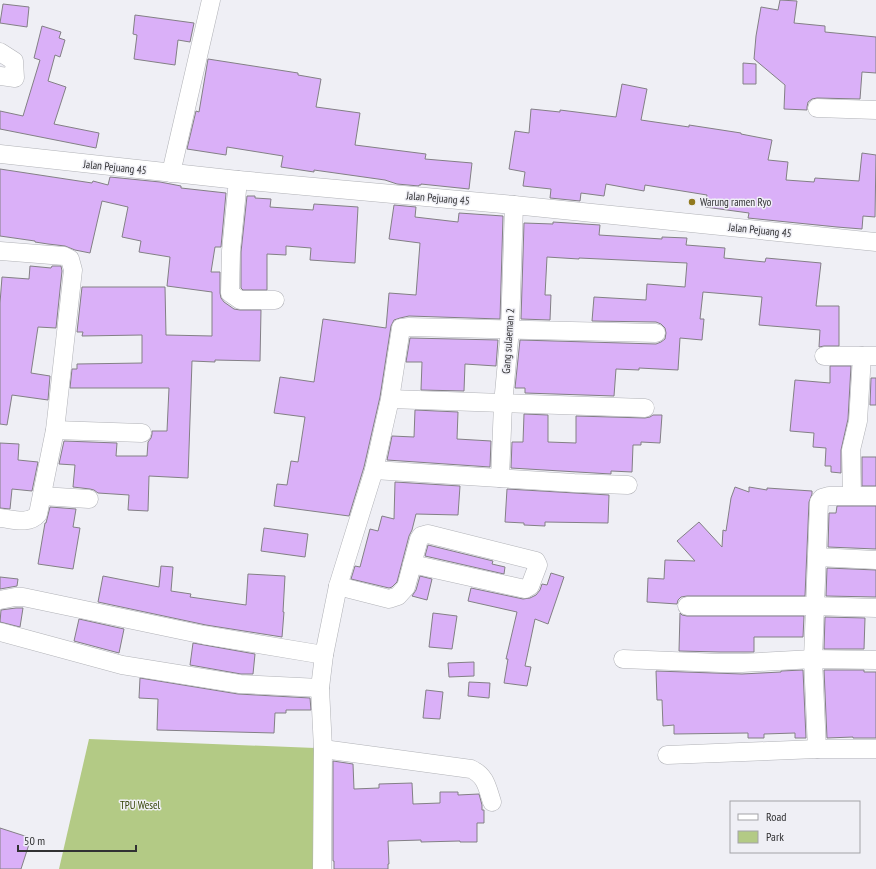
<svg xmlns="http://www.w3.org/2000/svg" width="876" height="869" viewBox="0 0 876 869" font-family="'PT Sans Narrow',sans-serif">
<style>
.green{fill:#b3ca85}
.building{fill:#dab0f8;stroke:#838085}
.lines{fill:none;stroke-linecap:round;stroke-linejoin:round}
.minor-casing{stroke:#b1b2b7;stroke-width:19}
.minor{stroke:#fff;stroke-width:18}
.poi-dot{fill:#91791f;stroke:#efeff5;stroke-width:1.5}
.labels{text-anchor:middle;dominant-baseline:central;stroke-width:3;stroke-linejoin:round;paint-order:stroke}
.street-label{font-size:11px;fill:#313133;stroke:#efeff5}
.poi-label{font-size:11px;fill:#313133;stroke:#efeff5;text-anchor:start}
.park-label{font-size:11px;fill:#344408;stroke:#efeff5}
</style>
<rect width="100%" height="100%" fill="#efeff5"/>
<polygon class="green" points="89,739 315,748 313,869 59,869"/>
<g class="building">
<polygon points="780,0 797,1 794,23 825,26 825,32 876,37 876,73 862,72 860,99 817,98 812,99 808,102 807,107 807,110 784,109 785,85 754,59 756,36 761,7 778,10"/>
<polygon points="3,4 29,7 27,27 0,23"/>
<polygon points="135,15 194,23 190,42 178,40 175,65 134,59 137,35 133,34"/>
<polygon points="42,26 61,32 59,38 65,40 60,57 55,55 48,81 66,87 54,124 99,133 96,148 0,129 0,111 23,116 40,60 34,58"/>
<polygon points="208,59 298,73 298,75 321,79 316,107 360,113 355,145 426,154 425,159 472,163 469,189 421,184 421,185 419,185 419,186 397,184 385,180 314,170 314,172 281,167 283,156 227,147 226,155 187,149 196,111 199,112"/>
<polygon points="743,63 756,64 756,84 743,84"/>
<polygon points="622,84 647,89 641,120 689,127 689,125 741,133 741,134 772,140 768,160 788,162 786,180 814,182 815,178 859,181 862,153 876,155 875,217 863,216 862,229 837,227 748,218 749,213 705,207 707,195 645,185 644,191 606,184 604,196 581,193 580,201 550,198 551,189 523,186 525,172 509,169 515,131 529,133 531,109 560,112 560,110 616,117"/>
<polygon points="0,169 92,183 93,181 108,185 110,177 160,182 181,186 181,188 226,193 221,247 215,247 211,272 220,272 220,293 221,298 224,302 234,309 240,310 261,310 260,361 215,360 215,362 192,361 188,478 149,476 148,511 128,510 129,495 98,493 94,490 90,489 73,487 75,465 59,464 64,441 117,443 116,456 147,456 148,442 151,438 152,434 152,431 167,431 169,388 70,388 72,369 77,369 77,364 142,363 142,335 82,336 83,332 77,332 82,287 165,287 166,335 212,336 212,292 167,286 170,257 139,252 141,241 122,237 128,207 102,201 90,253 75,250 65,246 48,244 35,242 35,241 0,236"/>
<polygon points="247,196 255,196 255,198 271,199 270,207 313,210 314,204 358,207 355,263 310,260 311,248 286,246 286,255 267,254 267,290 243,290 241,288 241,252"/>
<polygon points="394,205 416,207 415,217 458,222 459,213 503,216 500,319 409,316 400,318 394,320 391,326 380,397 364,467 349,516 274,506 277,484 287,485 291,461 298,462 305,417 274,413 280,377 314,382 323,319 386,328 389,293 416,295 420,243 389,239"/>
<polygon points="553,222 600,225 599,235 662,239 662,237 687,238 686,245 725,248 724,258 765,262 766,258 821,263 816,306 839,306 839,346 824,346 819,347 820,330 759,325 762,297 703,292 700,319 704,319 702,340 680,338 678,370 639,368 639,370 616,369 614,396 525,393 525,388 515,388 520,340 656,344 661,342 665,339 666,333 665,328 661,324 656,322 592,321 594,297 646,300 647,284 685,287 687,263 579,258 579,259 547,257 545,295 551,295 550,320 521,319 524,223 553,224"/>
<polygon points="30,266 51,268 52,266 61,266 62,271 56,328 38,327 31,373 50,376 48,400 12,395 7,425 0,424 0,303 2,277 29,279"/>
<polygon points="410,338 498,340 496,366 465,364 464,391 421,390 422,362 406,362"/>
<polygon points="830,366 851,366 848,419 841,450 841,473 831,472 831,466 825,466 826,448 813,447 814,433 790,431 795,380 830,383"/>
<polygon points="871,378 876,378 876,405 870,405"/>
<polygon points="415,410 458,412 457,439 491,441 490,467 387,460 392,436 414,437"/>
<polygon points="524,414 548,415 548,442 576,443 576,416 645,418 650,417 653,415 662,415 660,443 641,442 641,445 633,445 632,472 611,471 611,474 511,468 512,442 523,442"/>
<polygon points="0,443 19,444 18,460 38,462 32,491 12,489 10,509 0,508"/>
<rect x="862" y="457" width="14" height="29"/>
<polygon points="395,482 460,486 458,515 416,514 412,530 409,536 397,582 392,587 389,588 351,579 355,566 360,567 370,529 378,531 382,516 394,519"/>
<polygon points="735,487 749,492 749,487 767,490 767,488 812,491 812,494 809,502 805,596 687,596 681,597 678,600 677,604 647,602 648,578 664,579 665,560 695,561 677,541 699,522 722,547 723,530 726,531 731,498"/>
<polygon points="507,489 609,495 608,523 545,522 545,526 524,525 524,523 505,522"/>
<polygon points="837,506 876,506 876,549 828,547 829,513 836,513"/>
<polygon points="50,507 76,509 73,527 80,528 73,569 38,564 45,523 46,523"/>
<polygon points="264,528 308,534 305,557 261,551"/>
<polygon points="428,545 493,561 492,564 505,567 504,574 425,556"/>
<polygon points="161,566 173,567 171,591 191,594 190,597 246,605 248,574 285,576 283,612 284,612 282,637 206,625 98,602 103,576 159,587"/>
<polygon points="827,568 876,570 876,597 826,596"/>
<polygon points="551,573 564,577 548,624 535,619 525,666 531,667 527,686 504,683 508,659 506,659 517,612 468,601 471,588 523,599 530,598 536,595 540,590 542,584 547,585"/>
<polygon points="420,576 432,579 427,600 412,596 416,590"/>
<polygon points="0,577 18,579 17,586 0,589"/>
<polygon points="16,608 23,608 20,627 0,622 1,610"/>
<polygon points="433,613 457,616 452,649 429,647"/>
<polygon points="680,613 682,615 687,616 804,616 803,637 754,637 754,652 720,652 679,651"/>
<polygon points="825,617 865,618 864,649 824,649"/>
<polygon points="79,619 124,629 119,653 74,641"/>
<polygon points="193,643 255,654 253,674 241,674 190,665"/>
<polygon points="474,662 474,676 449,677 448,663"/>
<polygon points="803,670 806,738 795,738 795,733 764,734 764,738 748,738 748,733 674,734 674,725 663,726 662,700 657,700 656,671 742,674 781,672 781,671"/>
<polygon points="824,670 864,670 864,672 876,672 876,738 853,738 853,737 827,738"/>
<polygon points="140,678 238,694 310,698 311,710 286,710 286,713 275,713 274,733 157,730 158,699 139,698"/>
<polygon points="469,682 490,683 489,698 468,696"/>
<polygon points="426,690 443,692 440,719 423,718"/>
<polygon points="333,761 353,764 354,789 379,788 379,784 412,783 413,804 440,803 440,792 458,792 458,795 479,794 482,805 482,810 484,810 484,823 477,823 477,842 460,842 460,841 421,842 421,840 388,841 389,864 388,864 388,869 334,869 334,861 333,861"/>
<polygon points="0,828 31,838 21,869 0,869"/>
</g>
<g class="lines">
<g class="minor-casing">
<g id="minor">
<polyline points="0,52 14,61 15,78 0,76"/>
<polyline points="817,108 876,110"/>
<polyline points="0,154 238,180 514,205 876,242"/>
<polyline points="171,173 211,0"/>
<polyline points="238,180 231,251 230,293 240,300 275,300"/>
<path d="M0 251 64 256 70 259 73 270 55 430 38 514C29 525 12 519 0 518"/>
<polyline points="824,356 876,356"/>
<polyline points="390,399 645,408"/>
<polyline points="55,430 142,433"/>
<polyline points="374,470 574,483 628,485"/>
<polyline points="500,478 503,404 510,329 514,205"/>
<polyline points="42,496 89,499"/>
<polyline points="852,496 851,450 858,421 862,356"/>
<polyline points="817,557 876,560"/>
<polyline points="338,586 389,599 398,596 406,587 419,539 421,536 428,534 536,561 538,565 530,586 525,589 412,564"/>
<polyline points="0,600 15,597 23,597 204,635 324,655"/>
<polyline points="687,606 815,606 876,608"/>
<polyline points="0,632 122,665 240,684 320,688"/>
<polyline points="623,659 720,663 742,663 813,659 876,660"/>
<path d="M323 749 471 769C486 776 487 787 492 802"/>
<polyline points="817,749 813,659 819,502 822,498 829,496 876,496"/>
<polyline points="667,755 817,749 876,749"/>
<polyline points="322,869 323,749 320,688 324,655 338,586 374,470 390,399 401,328 409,327 656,333"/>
</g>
</g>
<use href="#minor" class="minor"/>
</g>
<circle class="poi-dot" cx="692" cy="202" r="4"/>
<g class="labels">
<g class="street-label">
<text transform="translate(115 167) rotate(6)">Jalan Pejuang 45</text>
<text transform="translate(438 198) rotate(5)">Jalan Pejuang 45</text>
<text transform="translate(760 230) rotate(6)">Jalan Pejuang 45</text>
<text transform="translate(508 341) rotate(-86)">Gang sulaeman 2</text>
</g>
<g class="poi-label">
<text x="700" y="202">Warung ramen Ryo</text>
</g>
<g class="park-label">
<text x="140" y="805">TPU Wesel</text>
</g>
</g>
<rect x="730" y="801" width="130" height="52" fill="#efeff5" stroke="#a3a3a7"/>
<rect x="738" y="814" width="20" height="6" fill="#ffffff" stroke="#a3a3a7"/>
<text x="766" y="821" font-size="12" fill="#313133">Road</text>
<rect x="738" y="831" width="20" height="12" fill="#b3ca85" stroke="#a3a3a7"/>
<text x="766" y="841" font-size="12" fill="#313133">Park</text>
<path d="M18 845v6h118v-6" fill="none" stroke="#313133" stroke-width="2"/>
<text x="24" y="845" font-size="12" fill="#313133" stroke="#efeff5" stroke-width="3" paint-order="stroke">50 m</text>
</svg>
